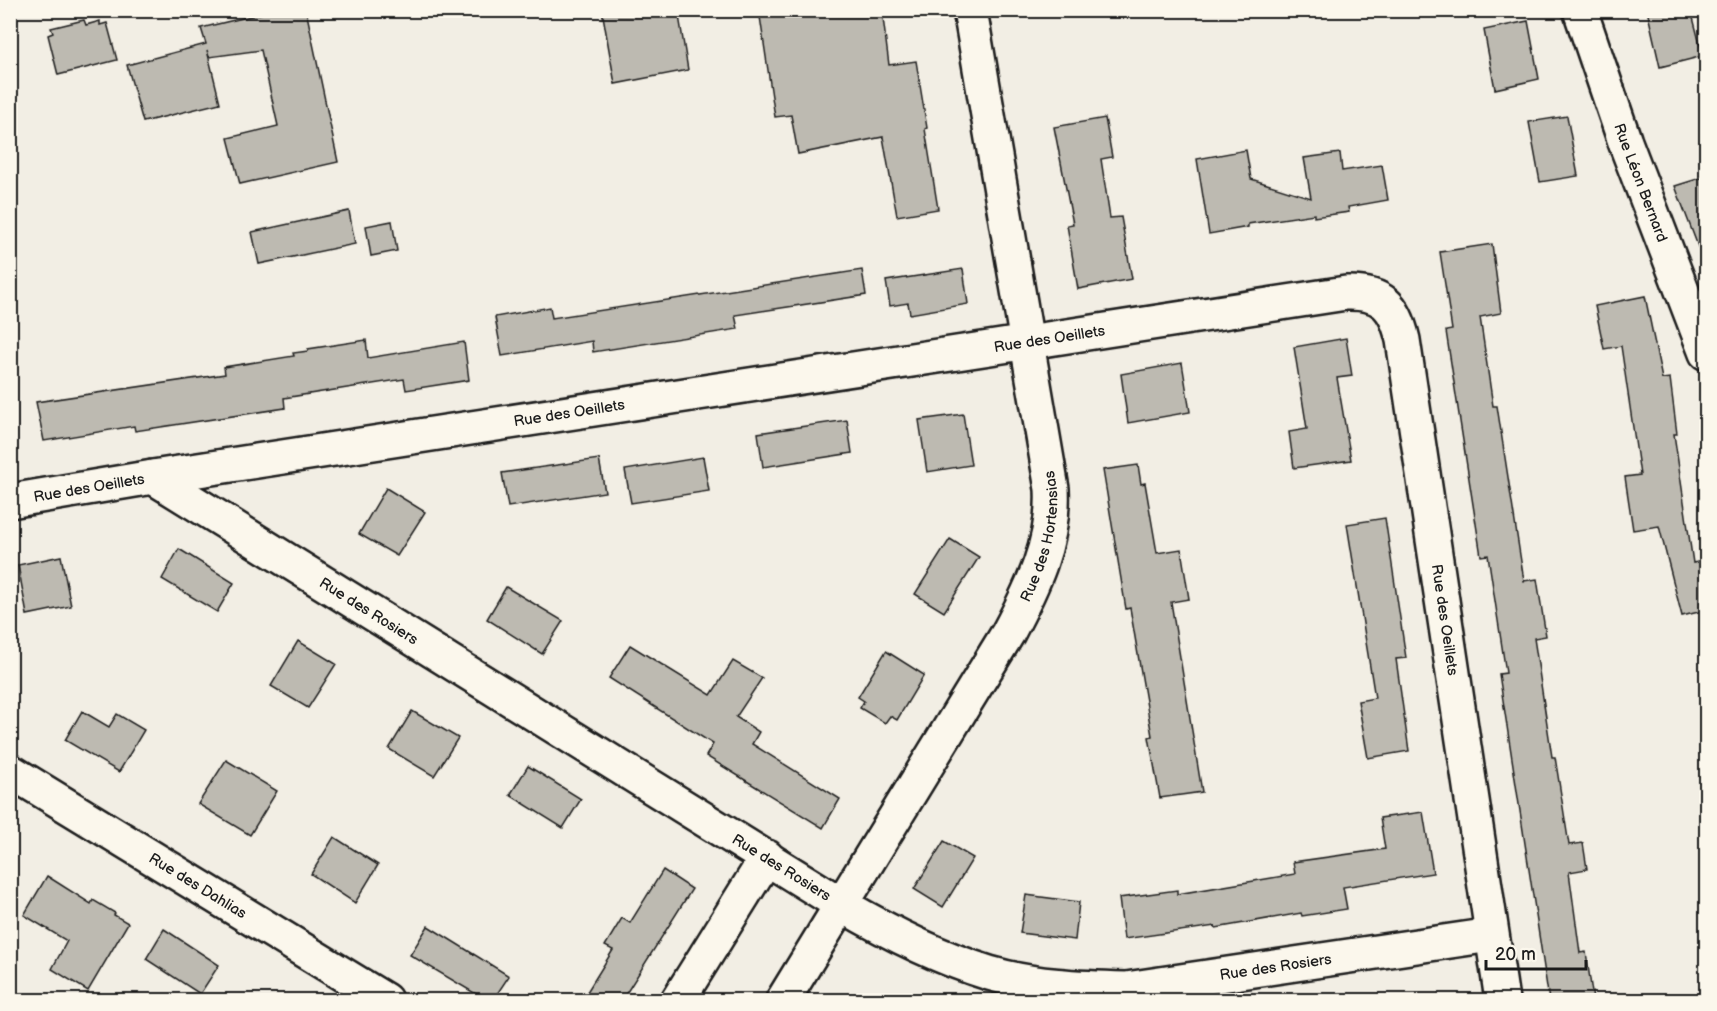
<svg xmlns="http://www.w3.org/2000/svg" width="1717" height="1011" viewBox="0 0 1717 1011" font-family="'Balsamiq Sans',sans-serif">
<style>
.building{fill:#bdbab1;stroke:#1c1c1c;stroke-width:1.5}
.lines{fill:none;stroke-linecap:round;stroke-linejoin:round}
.minor-casing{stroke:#1c1c1c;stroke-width:38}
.minor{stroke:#fbf7ec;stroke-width:33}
.labels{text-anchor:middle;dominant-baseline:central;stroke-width:4.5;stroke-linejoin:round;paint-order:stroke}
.street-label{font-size:15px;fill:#1c1c1c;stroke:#fbf7ec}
</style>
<rect width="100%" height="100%" fill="#f2eee4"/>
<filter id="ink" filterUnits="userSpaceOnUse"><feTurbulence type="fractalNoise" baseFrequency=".0167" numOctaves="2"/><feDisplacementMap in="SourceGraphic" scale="12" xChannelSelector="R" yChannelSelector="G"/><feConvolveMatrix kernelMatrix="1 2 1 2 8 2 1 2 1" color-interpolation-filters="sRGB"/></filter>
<g filter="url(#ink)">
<g class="building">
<polygon points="276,10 306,10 338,162 240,184 228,138 278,126 261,50 209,57 207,50 220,103 143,122 127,65 206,44 201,28"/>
<polygon points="602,10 678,10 688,70 615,84"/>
<polygon points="759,10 882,10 889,65 916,61 927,128 925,129 938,209 897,216 883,137 798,154 791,115 775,117"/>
<polygon points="1647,10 1691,10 1703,56 1660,67"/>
<polygon points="84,20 86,25 100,21 100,25 107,23 117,60 58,75 48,35 53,33 51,28"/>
<polygon points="1528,21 1539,79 1495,89 1484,30"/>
<polygon points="1567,116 1578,176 1540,182 1529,122"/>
<polygon points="1105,118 1112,157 1101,159 1110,218 1121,217 1132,279 1078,289 1067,225 1073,224 1054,127"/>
<polygon points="1246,150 1251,179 1311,198 1304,158 1340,153 1342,171 1382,165 1388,200 1348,207 1349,212 1314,217 1314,214 1248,224 1248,227 1209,234 1197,159"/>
<polygon points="1707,176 1707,262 1704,262 1675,186"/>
<polygon points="349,211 355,244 259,264 252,232"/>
<polygon points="392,221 397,251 371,256 366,226"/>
<polygon points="1492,244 1501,313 1480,317 1493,406 1497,406 1524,581 1537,579 1546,636 1534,638 1552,757 1555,757 1569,845 1583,843 1587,869 1569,872 1580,953 1586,952 1593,1000 1549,1000 1499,674 1506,673 1488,555 1481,556 1446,331 1452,330 1440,252"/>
<polygon points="963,269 968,304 910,314 908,303 890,306 886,281"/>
<polygon points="862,270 866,295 735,315 738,329 593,352 592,341 502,356 495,317 550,307 552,318"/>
<polygon points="1645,296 1662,379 1670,378 1677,434 1674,434 1693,563 1707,560 1707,610 1682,616 1659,526 1633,530 1625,477 1640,475 1621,346 1604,349 1595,306"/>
<polygon points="1346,338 1352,376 1337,378 1351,460 1294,468 1289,432 1307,429 1294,347"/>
<polygon points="366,340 368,358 464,342 469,380 406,390 404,379 284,398 285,408 135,431 134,426 44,441 36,402 225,374 224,367 294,356 293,353 308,351 308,349"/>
<polygon points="1182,363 1190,412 1128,423 1121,374"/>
<polygon points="963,414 971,465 927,472 919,420"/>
<polygon points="847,420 852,453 763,467 758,433"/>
<polygon points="703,457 709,491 631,503 625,470"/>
<polygon points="599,459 605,492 508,507 502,473"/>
<polygon points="1138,465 1141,484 1145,483 1157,553 1181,549 1189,599 1171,602 1202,792 1160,798 1149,737 1152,736 1130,608 1126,609 1103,470"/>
<polygon points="386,488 425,512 397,556 359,534"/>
<polygon points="1385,518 1406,658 1396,659 1409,751 1368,758 1358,701 1375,698 1347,524"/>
<polygon points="950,539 979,557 944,612 915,594"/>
<polygon points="179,549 234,583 217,612 162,579"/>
<polygon points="61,556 71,606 27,615 18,565"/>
<polygon points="506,587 563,621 542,654 487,619"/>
<polygon points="298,641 336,664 308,708 271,686"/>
<polygon points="630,645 711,695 733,661 762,678 736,717 759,732 752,744 840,799 823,828 706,756 713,744 609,678"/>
<polygon points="886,651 924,675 897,720 890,716 885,723 860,708 864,701 858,697"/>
<polygon points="82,711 109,727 117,714 144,730 119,772 65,740"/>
<polygon points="412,711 458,738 434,776 389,749"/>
<polygon points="226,760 277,791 250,835 198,804"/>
<polygon points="528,766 581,799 563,828 510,795"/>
<polygon points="1423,812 1433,873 1343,887 1347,909 1302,916 1301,913 1216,928 1215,926 1124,939 1119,898 1177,890 1177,894 1295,874 1293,862 1385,849 1380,818"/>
<polygon points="334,837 378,865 355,903 311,874"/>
<polygon points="944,841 973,858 943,907 914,889"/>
<polygon points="663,870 692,889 622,1000 582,1000 613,950 605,946 622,918 630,923"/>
<polygon points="47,876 91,904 93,900 115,913 114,915 128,923 88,991 52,969 67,941 24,915"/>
<polygon points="1026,895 1079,902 1075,940 1020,933"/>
<polygon points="428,926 509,976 493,1000 486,1000 410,955"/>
<polygon points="164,929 219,965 200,994 146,959"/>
</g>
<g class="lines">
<g class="minor-casing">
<g id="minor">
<path id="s1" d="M1580 10 1625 142 1706 353"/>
<path id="s2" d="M153 477 842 905C888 932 937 957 989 973 1033 986 1081 988 1126 989L1491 935"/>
<path id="s3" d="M10 501 153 477 1346 293C1382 292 1395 305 1403 340L1502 1000"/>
<path id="s4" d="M10 771 385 1000"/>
<polyline points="678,1000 767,857"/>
<path id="s5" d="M783 1000 1008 633C1032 588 1055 542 1052 489L970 10"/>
</g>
</g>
<use href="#minor" class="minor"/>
</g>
</g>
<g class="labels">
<g class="street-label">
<text stroke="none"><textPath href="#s1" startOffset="183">Rue Léon Bernard</textPath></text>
<text stroke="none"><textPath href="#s3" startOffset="1052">Rue des Oeillets</textPath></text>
<text stroke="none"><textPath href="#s3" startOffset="566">Rue des Oeillets</textPath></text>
<text stroke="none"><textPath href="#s3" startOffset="80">Rue des Oeillets</textPath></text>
<text stroke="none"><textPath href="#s5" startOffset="534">Rue des Hortensias</textPath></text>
<text stroke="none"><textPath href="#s2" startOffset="254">Rue des Rosiers</textPath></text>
<text stroke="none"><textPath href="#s3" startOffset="1718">Rue des Oeillets</textPath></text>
<text stroke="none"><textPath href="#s2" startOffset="740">Rue des Rosiers</textPath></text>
<text stroke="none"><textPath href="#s4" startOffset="220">Rue des Dahlias</textPath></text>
<text stroke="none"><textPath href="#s2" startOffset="1263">Rue des Rosiers</textPath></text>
</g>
</g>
<rect width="1717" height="1011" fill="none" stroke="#fbf7ec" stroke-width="36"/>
<rect x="18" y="18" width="1681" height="975" fill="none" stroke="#1c1c1c" stroke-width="2" filter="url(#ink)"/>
<path d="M1486 960v9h100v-9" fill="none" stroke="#1c1c1c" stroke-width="3"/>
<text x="1495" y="960" font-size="18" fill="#1c1c1c" stroke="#fbf7ec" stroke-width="4.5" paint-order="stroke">20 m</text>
</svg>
